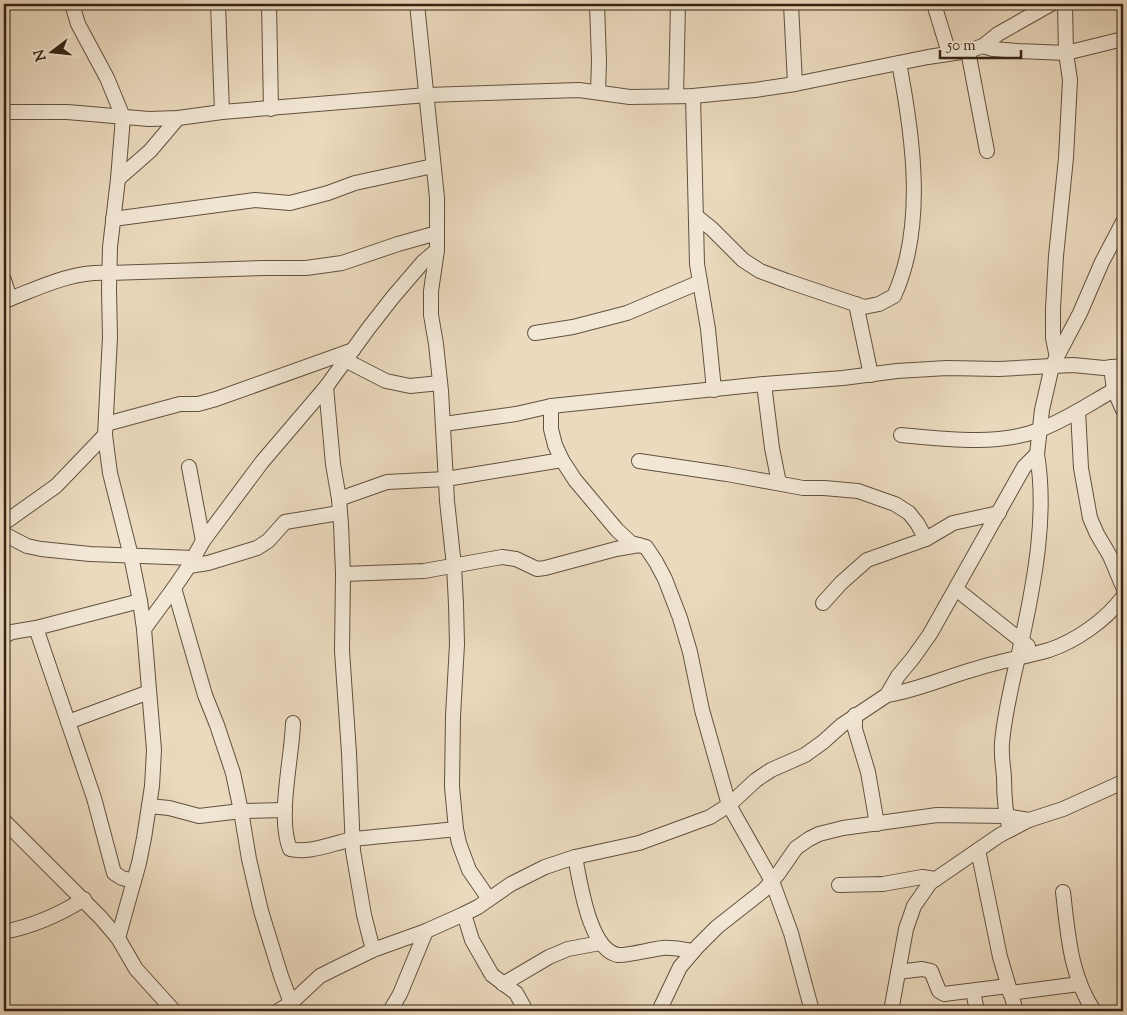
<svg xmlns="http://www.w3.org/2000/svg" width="1127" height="1015" viewBox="0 0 1127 1015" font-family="'Sorts Mill Goudy',serif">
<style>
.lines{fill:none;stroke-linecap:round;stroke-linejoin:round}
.street-casing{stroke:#62513f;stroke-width:16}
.street{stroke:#f2e7d5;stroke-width:14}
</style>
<rect width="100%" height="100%" fill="#ebdabe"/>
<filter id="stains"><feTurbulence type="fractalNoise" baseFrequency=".004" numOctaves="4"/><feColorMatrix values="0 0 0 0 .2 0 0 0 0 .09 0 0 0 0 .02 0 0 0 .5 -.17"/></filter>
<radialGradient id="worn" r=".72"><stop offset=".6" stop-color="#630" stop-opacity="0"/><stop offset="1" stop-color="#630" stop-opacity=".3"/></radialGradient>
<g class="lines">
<g class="street-casing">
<g id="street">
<polyline points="72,4 78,24 107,78 123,117 118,179 110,247 109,289 110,337 105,435 110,473 131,556 140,601 144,629 154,750 152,786 144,838 139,863 118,938"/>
<polyline points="218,4 222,112"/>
<polyline points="269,4 271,109"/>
<polyline points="417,4 437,198 437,250 431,291 431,315 436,344 441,391 447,501 454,566 456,604 457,644 453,716 452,787 456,829 459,843 469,870 489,899"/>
<polyline points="597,4 599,61 598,92"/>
<polyline points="791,4 795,84"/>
<polyline points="934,4 949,53"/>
<polyline points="983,46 998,34 1051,4"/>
<polyline points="968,51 987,151"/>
<polyline points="676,96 678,4"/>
<polyline points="693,96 697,264 708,329 714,390"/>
<polyline points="4,112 67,112 149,119 178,118 222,112 427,95 579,90 630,97 693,96 755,90 795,84 928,57 968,51 983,46 993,49 1018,51 1066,53 1123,39"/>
<polyline points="118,179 150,151 178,118"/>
<path d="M696 216 712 229 743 260 760 271 787 281 864 307 879 304 894 296C926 226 913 136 899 63"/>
<polyline points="113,219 255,200 290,203 328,193 355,183 433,166"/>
<polyline points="4,280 10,299"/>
<path d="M4 301C40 288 69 271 109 273L265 268H306L342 263 398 244 437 233"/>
<polyline points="856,304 871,375"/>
<polyline points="535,333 573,327 627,313 700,282"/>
<polyline points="1057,358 1053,338 1053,308 1056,256 1066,158 1070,80 1066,53 1065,4"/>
<polyline points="345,360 386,381 410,386 440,383"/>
<polyline points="1111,367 1114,390 1123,410"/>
<polyline points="764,384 772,448 779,483"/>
<polyline points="326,387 333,464 339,499 341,524 343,574 342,651 349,753 353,851 364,915 373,950"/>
<polyline points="551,406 551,429 555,445 562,460 575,480 617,530 631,543 646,547 656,562 665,579 680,618 690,652 702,710 729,805 772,881 791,933 812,1011"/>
<polyline points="1078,411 1081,468 1090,518 1097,534 1110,556 1123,587"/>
<polyline points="106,424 180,404 198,404 216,399 353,350"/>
<polyline points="444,424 516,414 551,406 764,384 843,378 897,371 947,368 999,369 1052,366 1073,365 1104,368 1123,366"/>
<path d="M901 435C944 439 998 446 1039 430 1066 420 1089 404 1114 390"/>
<polyline points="639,461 727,474 803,488 824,488 858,491 895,504 909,513 917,523 926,539"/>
<polyline points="189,467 203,541"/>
<polyline points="339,499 387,482 446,479 562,460"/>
<polyline points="4,523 56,486 105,435"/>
<polyline points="4,534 27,546 41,549 90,554 194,558"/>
<polyline points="189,566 208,563 257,548 268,541 285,522 339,513"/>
<polyline points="343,574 424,571 502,557 516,559 537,569 545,568 616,549 639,545"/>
<polyline points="174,588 205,695 217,725 233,773 241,811 249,859 261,911 281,976 291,1003 295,1011"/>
<polyline points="956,589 1028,646"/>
<polyline points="823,603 841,583 867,560 926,539 953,523 999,513"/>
<polyline points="36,628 94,798 114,873 122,878 134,881"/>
<polyline points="144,629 174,588 189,566 203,541 262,462 326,387 368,329 393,297 423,262 437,250"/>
<polyline points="4,636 12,632 36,628 140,601"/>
<path d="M887 695C918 690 946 677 975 669 999 661 1025 657 1049 650 1076 641 1106 620 1123 597"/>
<polyline points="855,715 855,729 868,772 877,824"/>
<polyline points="68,722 149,692"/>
<path d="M293 723C292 759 277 817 290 849 311 854 334 842 355 839 388 835 422 833 456 829"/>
<polyline points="149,806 169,808 199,816 241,811 285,810"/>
<polyline points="4,821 101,918 118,938 136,969 174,1011"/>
<path d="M1010 830C1005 813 1004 795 1004 777 1003 766 1001 754 1002 743 1005 707 1015 673 1022 639 1035 579 1047 514 1037 454"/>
<polyline points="978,850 1000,957 1016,1011"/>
<path d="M575 857C580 881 589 950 618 955 626 956 652 949 663 948 673 947 684 950 693 951"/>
<polyline points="839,885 883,884 922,877 935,879"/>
<path d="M1063 892C1068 934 1070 975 1094 1011"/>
<polyline points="464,914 472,940 492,975 516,993 526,1011"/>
<path d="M4 932C33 926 59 915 84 899"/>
<polyline points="898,972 922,969 931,971 939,991 944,994 1008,986"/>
<polyline points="503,984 549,957 568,949 600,943"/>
<polyline points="973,991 977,1011"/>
<polyline points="1010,993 1079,984"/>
<polyline points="278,1011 291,1003 320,976 336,968 373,950 426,931 464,914 478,907 511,884 545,867 575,857 639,843 710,817 729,805 756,780 771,770 805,755 823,742 842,725 887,695 898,676 913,658 930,634 1024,467 1037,454 1042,410 1052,366 1080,313 1102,262 1123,222"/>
<polyline points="390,1011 400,994 426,931"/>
<polyline points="659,1011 680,967 698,946 717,927 764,890 778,874 796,848 809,839 819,834 843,828 937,815 1005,816 1029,820"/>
<polyline points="891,1011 906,929 914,906 930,883 1000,835 1029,820 1063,809 1123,782"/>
</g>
</g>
<use href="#street" class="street"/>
</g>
<rect width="1127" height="1015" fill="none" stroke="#ebdabe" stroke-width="20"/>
<rect x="5" y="5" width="1117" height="1005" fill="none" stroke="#352315" stroke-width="2.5"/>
<rect x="10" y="10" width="1107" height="995" fill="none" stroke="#352315"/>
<g transform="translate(52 52) rotate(254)" stroke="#f2e7d5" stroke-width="4" paint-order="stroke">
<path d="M0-4L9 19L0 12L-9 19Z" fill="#352315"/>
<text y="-8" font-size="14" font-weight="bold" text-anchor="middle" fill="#352315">N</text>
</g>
<path d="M940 50v8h81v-8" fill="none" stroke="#352315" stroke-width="2.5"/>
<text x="947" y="50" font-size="15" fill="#352315" stroke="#f2e7d5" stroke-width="4" paint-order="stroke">50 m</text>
<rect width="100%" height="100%" filter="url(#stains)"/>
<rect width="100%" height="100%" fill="url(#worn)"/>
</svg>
